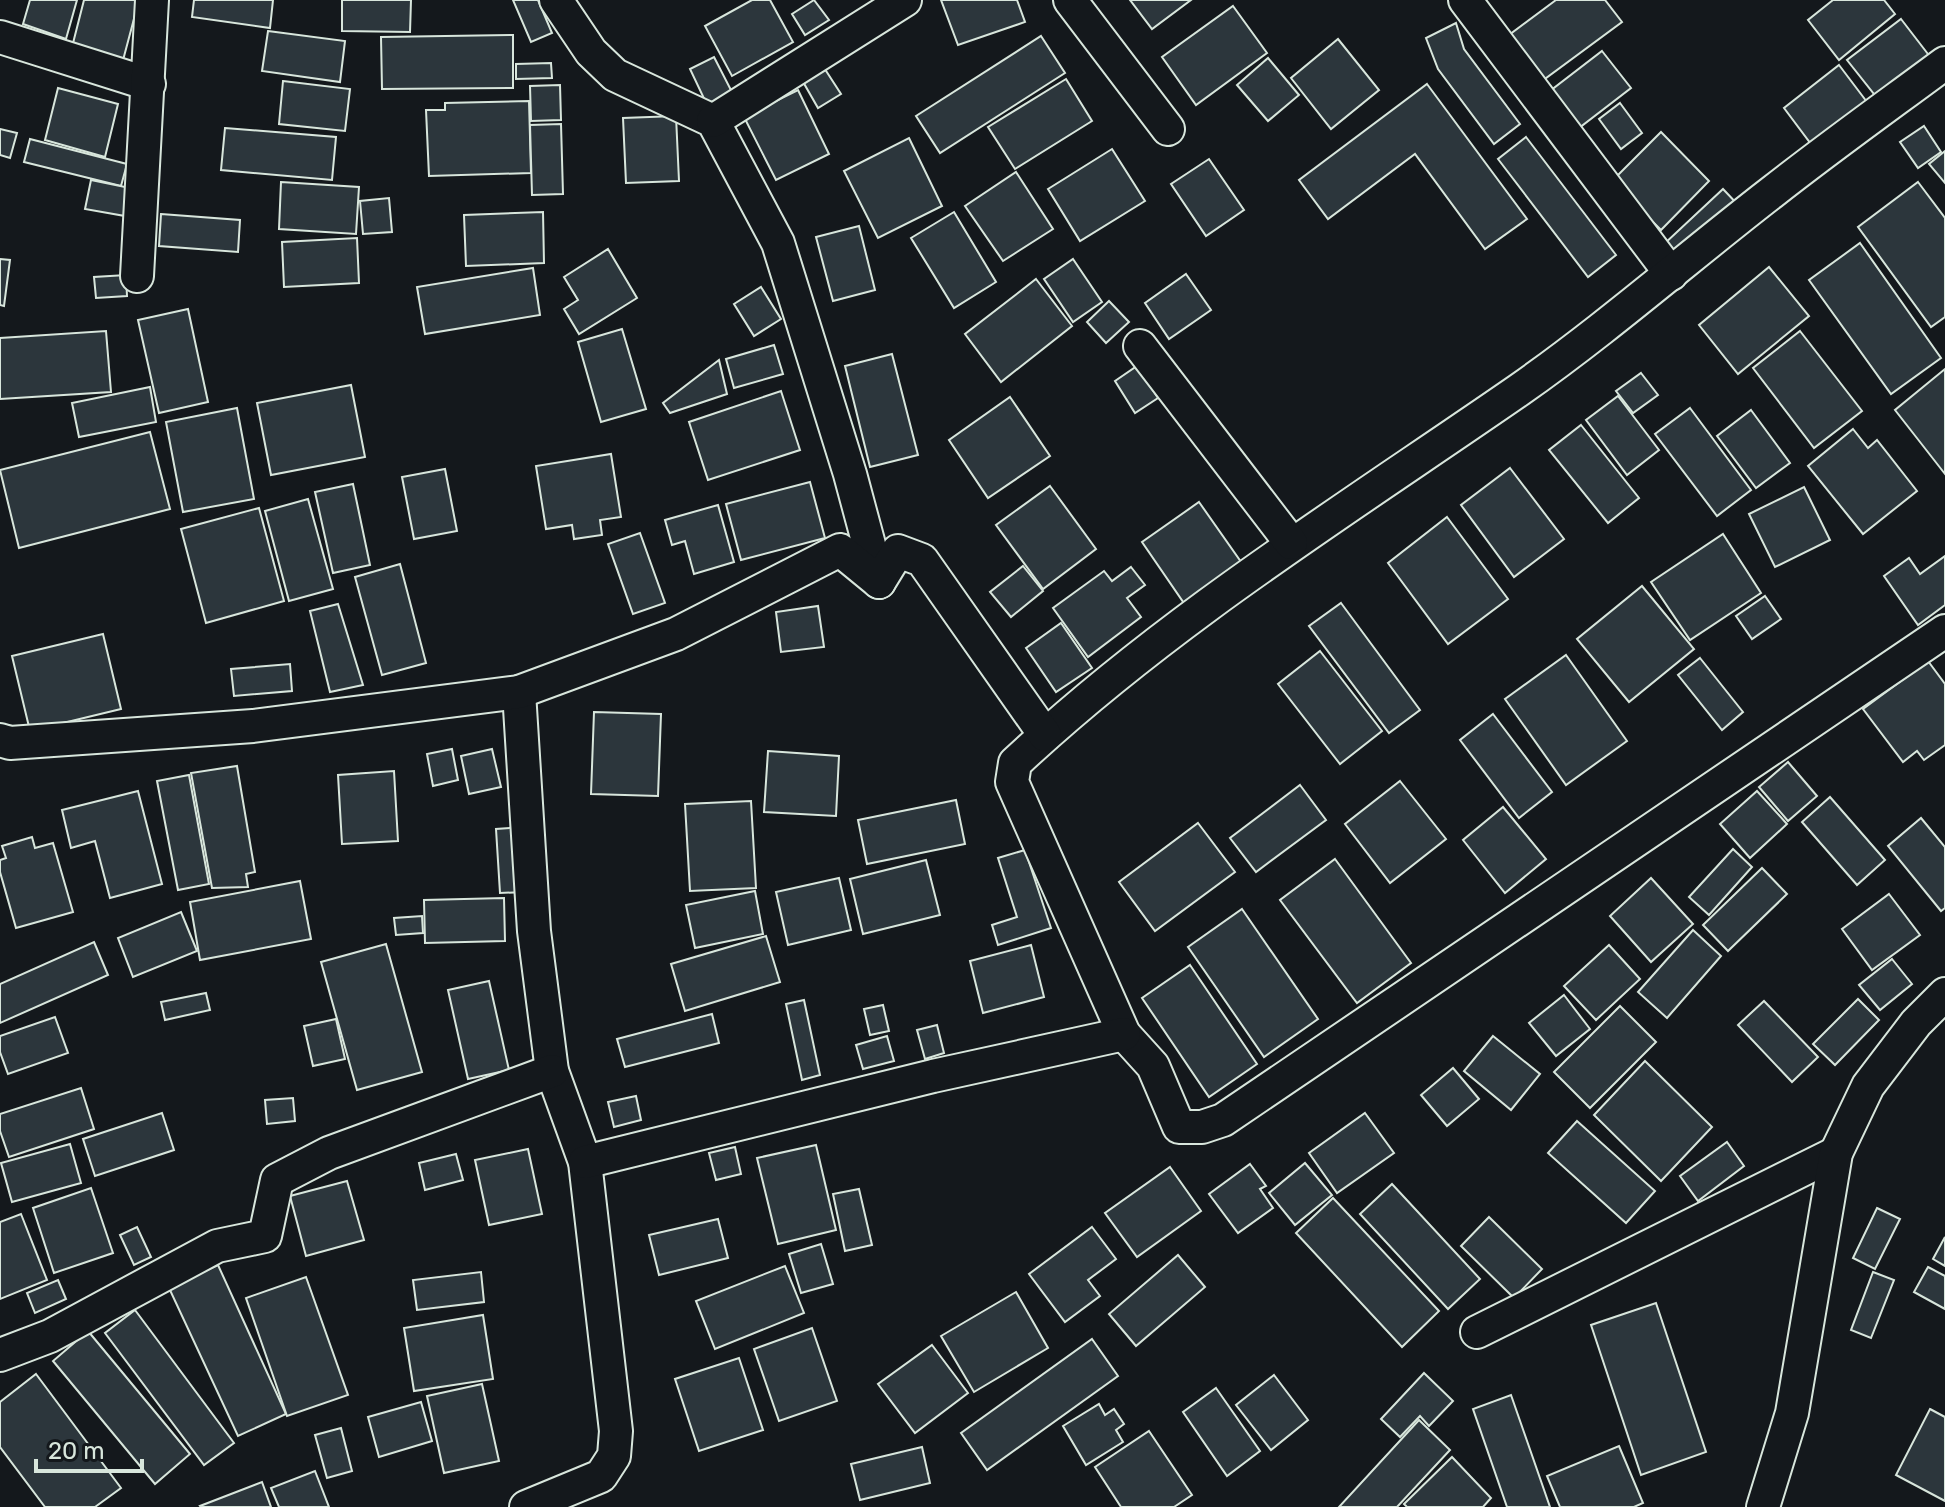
<svg xmlns="http://www.w3.org/2000/svg" width="1945" height="1507" viewBox="0 0 1945 1507" font-family="Rubik,sans-serif">
<style>
.building{fill:#2c363c;stroke:#d8e6dc;stroke-width:2}
.lines{fill:none;stroke-linecap:round;stroke-linejoin:round}
.street-casing{stroke:#d8e6dc;stroke-width:36}
.street{stroke:#14181c;stroke-width:32}
</style>
<rect width="100%" height="100%" fill="#14181c"/>
<g class="building">
<polygon points="30,0 77,0 66,39 23,24"/>
<polygon points="84,0 139,0 122,64 71,51"/>
<polygon points="194,0 273,0 270,28 192,17"/>
<polygon points="342,0 411,0 410,32 342,31"/>
<polygon points="513,0 538,0 552,33 531,42"/>
<polygon points="752,0 770,0 793,42 732,76 705,26"/>
<polygon points="814,0 829,20 805,35 792,14"/>
<polygon points="941,0 1017,0 1025,22 958,45"/>
<polygon points="1130,0 1191,0 1152,29"/>
<polygon points="1556,0 1605,0 1622,22 1542,81 1509,35"/>
<polygon points="1833,0 1884,0 1895,14 1839,60 1808,20"/>
<polygon points="1233,6 1267,53 1196,105 1162,57"/>
<polygon points="1901,19 1931,58 1878,99 1847,60"/>
<polygon points="1456,23 1464,49 1520,124 1494,144 1438,69 1426,38"/>
<polygon points="268,31 345,41 340,82 262,71"/>
<polygon points="513,35 513,88 382,89 381,37"/>
<polygon points="1041,36 1065,73 940,153 916,116"/>
<polygon points="1338,39 1379,90 1331,129 1291,78"/>
<polygon points="1602,51 1631,88 1579,128 1550,91"/>
<polygon points="714,57 733,94 708,107 690,69"/>
<polygon points="1268,58 1299,95 1268,121 1237,85"/>
<polygon points="819,60 841,94 818,108 798,73"/>
<polygon points="551,63 552,78 516,79 516,64"/>
<polygon points="1839,65 1870,106 1814,148 1784,108"/>
<polygon points="1066,79 1092,121 1015,169 988,127"/>
<polygon points="283,81 350,89 345,131 279,124"/>
<polygon points="1427,84 1527,219 1485,249 1415,154 1328,219 1299,180"/>
<polygon points="560,85 561,120 531,121 530,86"/>
<polygon points="58,88 118,104 105,157 45,140"/>
<polygon points="798,90 829,154 776,180 744,117"/>
<polygon points="529,101 531,173 429,176 426,110 445,110 445,103"/>
<polygon points="1620,103 1642,133 1621,149 1599,119"/>
<polygon points="676,116 679,181 626,183 623,118"/>
<polygon points="561,124 563,194 532,195 530,125"/>
<polygon points="1924,126 1941,152 1918,168 1900,142"/>
<polygon points="225,128 336,137 332,180 221,170"/>
<polygon points="0,129 17,133 10,158 0,155"/>
<polygon points="1661,132 1709,181 1661,230 1612,181"/>
<polygon points="1526,137 1616,255 1588,277 1498,159"/>
<polygon points="909,138 942,206 878,238 844,171"/>
<polygon points="30,139 127,164 121,186 24,162"/>
<polygon points="1112,149 1145,201 1080,241 1048,189"/>
<polygon points="1945,151 1945,183 1929,164"/>
<polygon points="1209,159 1244,210 1206,236 1171,184"/>
<polygon points="1016,172 1053,229 1003,261 965,206"/>
<polygon points="91,180 130,188 125,216 85,209"/>
<polygon points="281,182 359,187 356,234 279,229"/>
<polygon points="1918,182 1945,218 1945,317 1931,327 1858,227"/>
<polygon points="1723,189 1741,208 1681,264 1663,245"/>
<polygon points="389,198 392,232 363,234 360,201"/>
<polygon points="543,212 544,263 466,266 464,215"/>
<polygon points="954,212 996,282 954,308 911,238"/>
<polygon points="161,214 240,220 238,252 159,246"/>
<polygon points="859,226 875,290 833,301 816,237"/>
<polygon points="357,238 359,283 284,287 282,242"/>
<polygon points="1860,243 1941,358 1891,394 1809,280"/>
<polygon points="608,249 637,298 579,334 564,309 578,300 564,277"/>
<polygon points="0,259 10,260 4,306 0,305"/>
<polygon points="1073,259 1102,302 1073,322 1044,279"/>
<polygon points="1769,267 1809,316 1738,374 1699,325"/>
<polygon points="533,268 540,315 425,334 417,287"/>
<polygon points="1186,274 1211,310 1169,339 1145,303"/>
<polygon points="126,275 127,296 96,298 94,277"/>
<polygon points="1036,279 1072,326 1001,382 965,334"/>
<polygon points="761,287 781,319 754,336 734,304"/>
<polygon points="1109,301 1129,322 1106,343 1087,322"/>
<polygon points="188,309 208,402 159,413 138,320"/>
<polygon points="622,329 646,409 601,422 578,342"/>
<polygon points="106,331 111,392 0,399 0,338"/>
<polygon points="1800,331 1862,411 1814,448 1753,368"/>
<polygon points="774,345 783,374 734,388 726,359"/>
<polygon points="892,354 918,455 870,467 845,366"/>
<polygon points="719,360 727,394 670,413 663,403"/>
<polygon points="1137,366 1158,398 1135,413 1115,381"/>
<polygon points="1945,369 1945,474 1895,410"/>
<polygon points="1641,373 1658,395 1633,413 1616,391"/>
<polygon points="351,385 365,457 271,475 257,403"/>
<polygon points="150,387 156,422 79,437 72,403"/>
<polygon points="781,391 800,450 708,480 689,422"/>
<polygon points="1618,396 1659,450 1627,475 1586,420"/>
<polygon points="1010,397 1050,456 988,498 949,440"/>
<polygon points="237,408 254,499 183,512 166,422"/>
<polygon points="1690,408 1751,490 1717,516 1655,434"/>
<polygon points="1751,410 1790,463 1756,488 1717,436"/>
<polygon points="1581,425 1639,498 1608,523 1549,450"/>
<polygon points="1853,429 1868,448 1877,440 1917,491 1863,534 1808,466"/>
<polygon points="150,432 170,509 19,548 0,470"/>
<polygon points="611,454 621,517 600,520 602,535 574,539 572,525 546,529 536,466"/>
<polygon points="1510,468 1564,539 1514,577 1461,505"/>
<polygon points="445,469 457,531 414,539 402,477"/>
<polygon points="810,482 825,538 741,560 726,504"/>
<polygon points="353,484 370,565 333,573 315,492"/>
<polygon points="1050,486 1096,549 1043,589 996,525"/>
<polygon points="1804,487 1830,540 1775,567 1749,514"/>
<polygon points="308,499 333,589 289,601 265,511"/>
<polygon points="1199,502 1246,569 1188,609 1142,542"/>
<polygon points="718,505 734,562 694,574 685,541 672,545 665,520"/>
<polygon points="259,508 284,601 206,623 181,529"/>
<polygon points="1447,517 1508,599 1448,644 1388,563"/>
<polygon points="640,533 665,603 633,614 608,544"/>
<polygon points="1723,534 1761,593 1690,640 1651,582"/>
<polygon points="1945,556 1945,605 1918,625 1884,576 1909,558 1920,574"/>
<polygon points="400,564 426,663 382,675 355,577"/>
<polygon points="1023,566 1043,591 1011,617 990,592"/>
<polygon points="1131,567 1145,585 1127,598 1141,617 1088,657 1053,608 1104,571 1112,581"/>
<polygon points="1642,586 1694,649 1629,702 1577,639"/>
<polygon points="1765,596 1781,619 1752,639 1736,616"/>
<polygon points="1341,603 1420,710 1389,733 1309,626"/>
<polygon points="338,604 363,685 330,692 310,611"/>
<polygon points="818,606 824,647 781,652 776,612"/>
<polygon points="1061,623 1092,668 1056,692 1026,648"/>
<polygon points="103,634 121,709 30,731 12,656"/>
<polygon points="1320,651 1382,731 1340,764 1278,684"/>
<polygon points="1566,655 1627,741 1566,785 1505,699"/>
<polygon points="1700,658 1743,712 1722,730 1678,675"/>
<polygon points="1928,661 1945,684 1945,745 1924,760 1917,751 1903,762 1863,709"/>
<polygon points="290,664 292,691 234,696 231,669"/>
<polygon points="594,712 661,714 658,796 591,794"/>
<polygon points="1493,714 1552,792 1519,818 1460,740"/>
<polygon points="452,749 458,780 433,786 427,754"/>
<polygon points="492,749 501,787 469,794 461,756"/>
<polygon points="768,751 839,756 836,816 764,812"/>
<polygon points="1788,762 1817,796 1788,821 1759,787"/>
<polygon points="237,766 255,872 246,874 248,887 212,888 191,773"/>
<polygon points="394,771 398,841 342,844 338,775"/>
<polygon points="189,775 209,884 178,890 157,781"/>
<polygon points="1400,781 1446,839 1390,883 1345,824"/>
<polygon points="1300,785 1326,820 1256,872 1230,838"/>
<polygon points="138,791 162,884 110,898 95,841 71,848 62,810"/>
<polygon points="1757,791 1787,824 1750,858 1720,824"/>
<polygon points="1830,797 1885,860 1857,885 1802,822"/>
<polygon points="956,800 965,844 867,864 858,820"/>
<polygon points="751,801 756,888 690,891 685,804"/>
<polygon points="1503,807 1546,859 1505,893 1463,840"/>
<polygon points="1921,818 1945,847 1945,908 1941,911 1888,846"/>
<polygon points="1198,823 1235,872 1155,931 1119,882"/>
<polygon points="521,827 526,892 500,893 496,829"/>
<polygon points="32,837 35,848 53,843 73,912 16,928 0,872 0,860 6,858 2,846"/>
<polygon points="1733,849 1752,867 1709,915 1689,897"/>
<polygon points="1025,850 1051,928 998,945 992,925 1017,917 998,858"/>
<polygon points="1335,859 1411,963 1357,1003 1280,900"/>
<polygon points="926,860 940,915 863,934 850,879"/>
<polygon points="1762,868 1787,894 1728,951 1703,925"/>
<polygon points="839,878 851,930 788,945 776,892"/>
<polygon points="1651,878 1693,924 1651,962 1610,916"/>
<polygon points="300,881 311,939 200,960 190,902"/>
<polygon points="755,891 763,934 695,948 686,905"/>
<polygon points="1889,894 1920,935 1872,970 1842,929"/>
<polygon points="504,898 505,941 425,943 424,900"/>
<polygon points="1242,909 1318,1019 1264,1057 1188,947"/>
<polygon points="181,912 197,951 133,977 118,938"/>
<polygon points="422,916 423,933 396,935 394,918"/>
<polygon points="1693,930 1721,956 1667,1018 1638,992"/>
<polygon points="766,936 780,982 685,1011 671,964"/>
<polygon points="94,942 108,975 0,1023 0,984"/>
<polygon points="386,944 422,1072 357,1090 321,962"/>
<polygon points="1031,945 1044,997 983,1013 970,961"/>
<polygon points="1609,945 1640,979 1596,1020 1564,986"/>
<polygon points="1892,959 1912,984 1880,1010 1859,985"/>
<polygon points="1190,965 1257,1064 1209,1097 1142,998"/>
<polygon points="489,981 509,1070 468,1079 448,990"/>
<polygon points="206,993 210,1010 165,1020 161,1002"/>
<polygon points="1564,995 1590,1029 1556,1056 1529,1023"/>
<polygon points="1858,999 1879,1020 1835,1065 1813,1044"/>
<polygon points="804,1000 820,1075 802,1080 786,1004"/>
<polygon points="1764,1001 1818,1057 1792,1082 1738,1025"/>
<polygon points="883,1005 889,1031 870,1035 864,1009"/>
<polygon points="1620,1006 1656,1042 1590,1108 1554,1072"/>
<polygon points="712,1014 719,1043 625,1067 617,1039"/>
<polygon points="55,1017 68,1053 8,1074 0,1052 0,1036"/>
<polygon points="336,1019 345,1059 313,1066 304,1026"/>
<polygon points="937,1025 944,1053 925,1059 917,1030"/>
<polygon points="887,1036 894,1061 863,1069 856,1045"/>
<polygon points="1493,1036 1540,1074 1511,1110 1464,1071"/>
<polygon points="1645,1061 1712,1127 1661,1181 1594,1115"/>
<polygon points="1453,1068 1479,1099 1447,1126 1421,1095"/>
<polygon points="81,1088 94,1129 9,1157 0,1131 0,1114"/>
<polygon points="636,1096 641,1120 614,1127 608,1102"/>
<polygon points="293,1098 295,1121 267,1124 265,1100"/>
<polygon points="162,1113 174,1150 95,1176 83,1139"/>
<polygon points="1365,1113 1394,1153 1337,1193 1309,1153"/>
<polygon points="1577,1121 1655,1191 1626,1223 1548,1153"/>
<polygon points="1727,1142 1744,1166 1698,1201 1680,1176"/>
<polygon points="70,1144 81,1183 12,1202 1,1163"/>
<polygon points="816,1145 836,1230 778,1244 757,1158"/>
<polygon points="735,1147 741,1174 716,1180 709,1153"/>
<polygon points="528,1149 542,1214 489,1225 475,1160"/>
<polygon points="456,1154 463,1180 425,1190 419,1163"/>
<polygon points="1305,1163 1332,1195 1295,1225 1269,1193"/>
<polygon points="1250,1164 1266,1186 1260,1189 1273,1208 1238,1233 1209,1194"/>
<polygon points="1170,1167 1201,1211 1137,1257 1105,1213"/>
<polygon points="347,1181 364,1240 306,1256 290,1196"/>
<polygon points="1392,1184 1480,1279 1448,1309 1360,1214"/>
<polygon points="91,1188 113,1253 54,1273 33,1208"/>
<polygon points="859,1189 872,1245 845,1251 833,1194"/>
<polygon points="1333,1198 1439,1311 1402,1347 1296,1233"/>
<polygon points="1877,1208 1900,1219 1875,1269 1853,1258"/>
<polygon points="21,1214 47,1280 0,1299 0,1222"/>
<polygon points="1489,1217 1542,1269 1514,1298 1461,1246"/>
<polygon points="718,1219 728,1258 659,1275 649,1235"/>
<polygon points="137,1227 151,1257 134,1265 120,1235"/>
<polygon points="1092,1227 1116,1259 1088,1280 1100,1296 1065,1322 1029,1274"/>
<polygon points="1945,1237 1945,1266 1933,1259"/>
<polygon points="821,1244 833,1284 801,1293 789,1254"/>
<polygon points="1178,1255 1205,1287 1136,1346 1109,1314"/>
<polygon points="218,1265 286,1414 238,1436 169,1288"/>
<polygon points="785,1266 804,1313 715,1349 696,1301"/>
<polygon points="1928,1267 1945,1276 1945,1309 1914,1292"/>
<polygon points="481,1272 484,1302 417,1310 413,1280"/>
<polygon points="1873,1272 1894,1280 1871,1338 1851,1330"/>
<polygon points="306,1277 348,1395 287,1416 246,1298"/>
<polygon points="58,1280 66,1299 35,1313 27,1293"/>
<polygon points="1016,1292 1048,1348 974,1392 941,1336"/>
<polygon points="1656,1303 1706,1452 1641,1475 1591,1325"/>
<polygon points="135,1310 234,1443 204,1465 105,1333"/>
<polygon points="483,1315 493,1379 414,1391 404,1328"/>
<polygon points="812,1328 837,1401 779,1421 754,1349"/>
<polygon points="88,1331 190,1454 155,1484 53,1361"/>
<polygon points="1092,1339 1118,1376 987,1470 961,1433"/>
<polygon points="932,1345 968,1393 915,1433 878,1384"/>
<polygon points="739,1358 763,1430 699,1451 675,1379"/>
<polygon points="1424,1373 1453,1401 1429,1426 1420,1416 1400,1437 1381,1419"/>
<polygon points="36,1374 121,1488 95,1507 45,1507 0,1447 0,1402"/>
<polygon points="1274,1375 1308,1420 1271,1450 1236,1405"/>
<polygon points="482,1384 499,1461 444,1473 427,1396"/>
<polygon points="1216,1388 1260,1451 1227,1476 1183,1412"/>
<polygon points="1511,1395 1550,1507 1507,1507 1473,1409"/>
<polygon points="421,1402 432,1441 379,1457 368,1417"/>
<polygon points="1099,1404 1105,1415 1114,1409 1124,1424 1116,1430 1123,1442 1086,1465 1063,1426"/>
<polygon points="1930,1409 1945,1417 1945,1501 1896,1475"/>
<polygon points="1419,1420 1450,1450 1397,1507 1339,1507"/>
<polygon points="341,1428 352,1471 327,1478 315,1435"/>
<polygon points="1149,1431 1192,1495 1174,1507 1121,1507 1095,1467"/>
<polygon points="1619,1446 1643,1503 1634,1507 1560,1507 1547,1476"/>
<polygon points="922,1447 930,1483 860,1500 851,1464"/>
<polygon points="1452,1457 1491,1498 1483,1507 1407,1507 1404,1504"/>
<polygon points="315,1471 329,1507 279,1507 271,1488"/>
<polygon points="262,1482 271,1507 201,1507 200,1506"/>
</g>
<g class="lines">
<g class="street-casing">
<g id="street">
<polyline points="556,0 591,52 615,75 713,121 778,243 850,474 879,582"/>
<polyline points="1070,0 1168,129"/>
<polyline points="1465,0 1671,274"/>
<polyline points="0,37 149,84"/>
<path d="M1945 63C1887 106 1828 148 1771 193 1687 258 1606 329 1519 390 1347 509 1168 620 1015 763L1012 782 1124 1034 1153 1066 1179 1127H1202L1223 1120 1945 631"/>
<polyline points="713,121 905,0"/>
<polyline points="137,276 152,0"/>
<polyline points="1140,346 1291,543"/>
<polyline points="519,692 534,931 552,1071 585,1162 616,1431 614,1456 601,1476 526,1507"/>
<polyline points="0,740 10,743 253,726 519,692 676,634 840,550 879,582 898,551 922,560 1045,735"/>
<polyline points="585,1162 933,1076 1124,1034"/>
<polyline points="1477,1332 1836,1153"/>
<polyline points="0,1355 50,1336 217,1246 265,1236 277,1180 329,1153 552,1071"/>
<polyline points="1763,1507 1792,1413 1836,1153 1868,1086 1916,1023 1945,994"/>
</g>
</g>
<use href="#street" class="street"/>
</g>
<path d="M36 1459v12h106v-12" fill="none" stroke="#d8e6dc" stroke-width="4"/>
<text x="48" y="1459" font-size="24" fill="#d8e6dc" stroke="#14181c" stroke-width="6" paint-order="stroke">20 m</text>
</svg>
